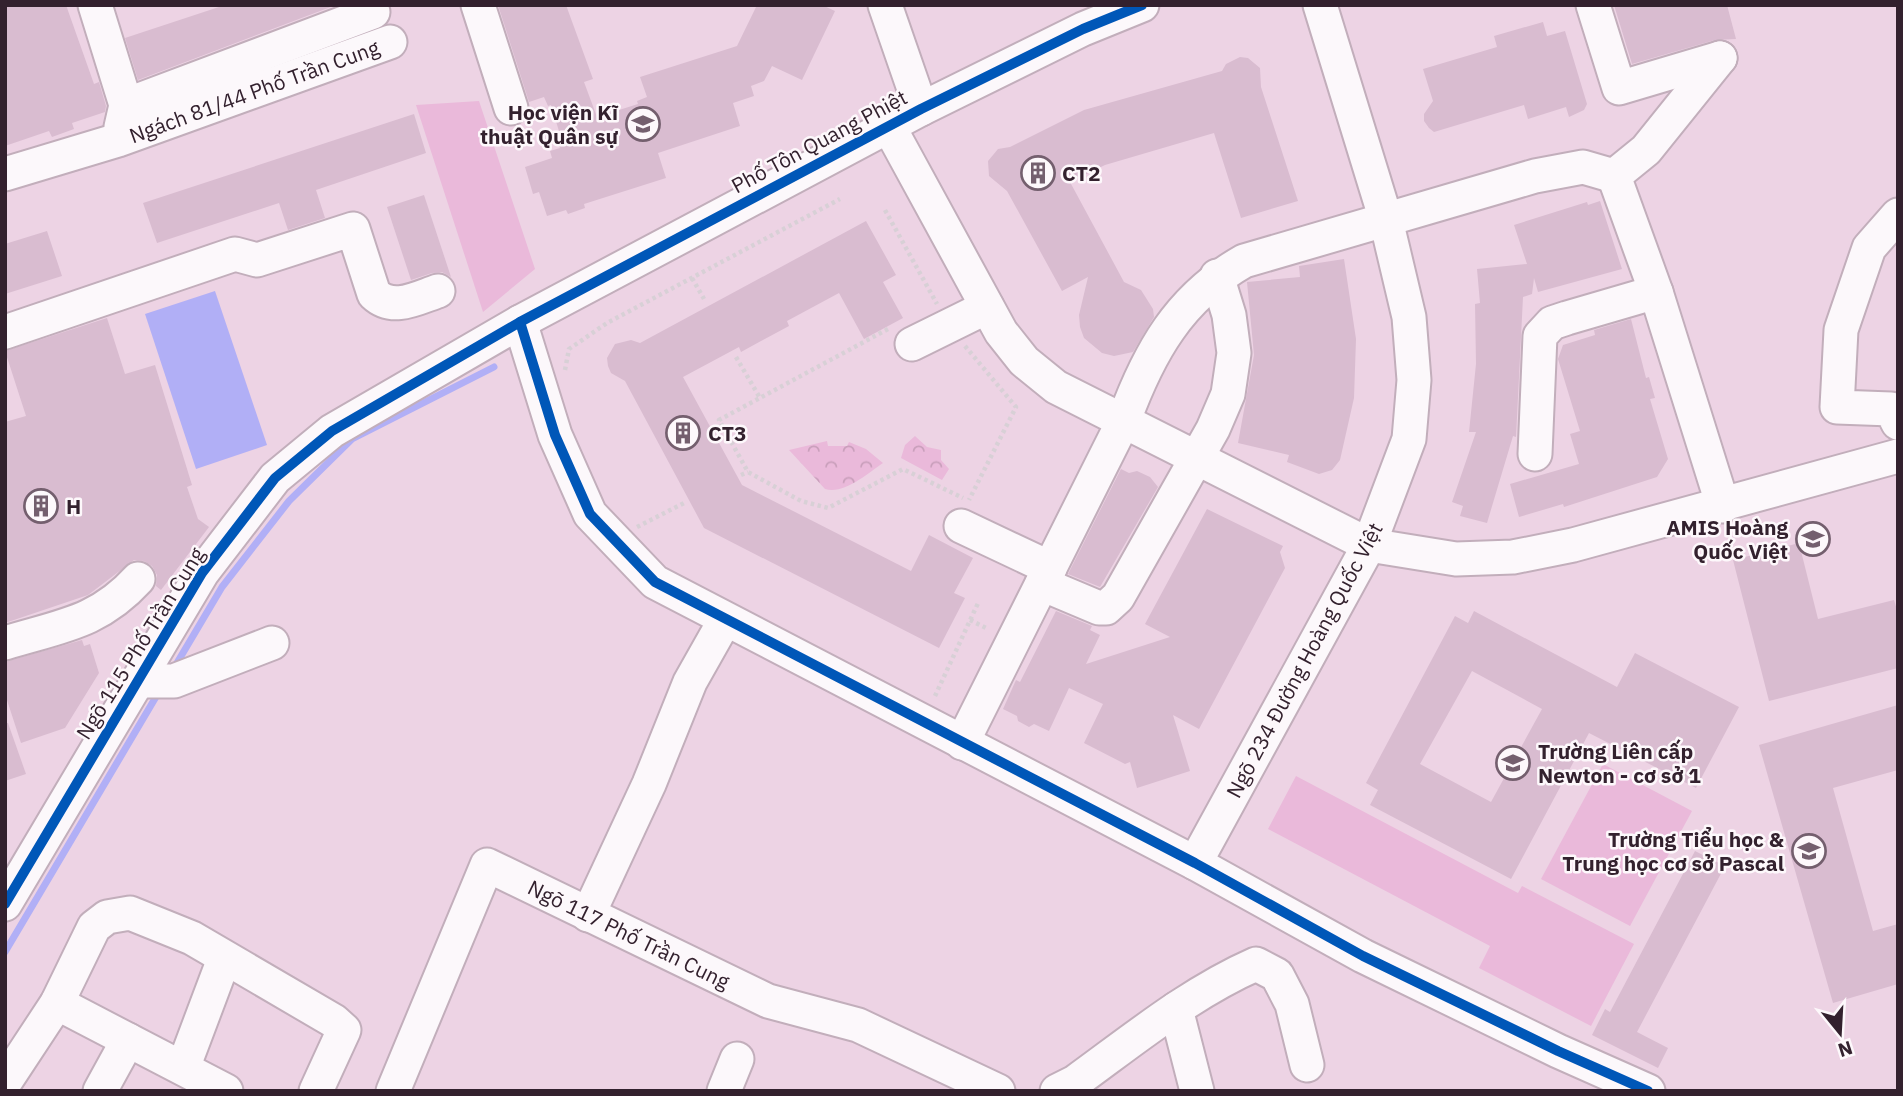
<svg xmlns="http://www.w3.org/2000/svg" width="1903" height="1096" viewBox="0 0 1903 1096" font-family="'IBM Plex Sans',sans-serif">
<style>
.green{fill:#eab9da}
.forest{fill:url(#forest-crowns)}
.water{fill:#b1aff6}
.lines{fill:none;stroke-linecap:round;stroke-linejoin:round}
.stream{stroke:#b1aff6;stroke-width:7}
.building{fill:#d9bcd0;fill-rule:evenodd}
.minor-casing{stroke:#c2aebb;stroke-width:37}
.path{stroke:#d8d0d6;stroke-width:4.5;stroke-dasharray:3.5 3.5;stroke-linecap:butt}
.minor{stroke:#fcf8fb;stroke-width:33}
.cycleway-casing{stroke:#fdf8fb;stroke-width:15}
.cycleway{stroke:#0057b8;stroke-width:10}
.labels{text-anchor:middle;dominant-baseline:central;stroke-width:5;stroke-linejoin:round;paint-order:stroke}
.street-label{font-size:21px;fill:#33212e;stroke:#fdf8fb}
.poi-label{font-size:21px;font-weight:bold;fill:#33212e;stroke:#fdf8fb;text-anchor:start}
</style>
<defs>
<pattern id="forest-crowns" width="20" height="18" patternUnits="userSpaceOnUse" patternTransform="scale(1.75)"><rect width="20" height="18" fill="#eab9da"/><path d="M2 6a3 3 0 1 1 6 0M12 15a3 3 0 1 1 6 0" fill="none" stroke="#c99fbb"/></pattern>
</defs>
<rect width="100%" height="100%" fill="#edd3e4"/>
<g class="green">
<polygon points="479,101 535,269 483,312 416,105"/>
<polygon points="1603,764 1692,811 1630,926 1541,879"/>
<polygon points="1296,776 1518,893 1522,886 1634,944 1591,1026 1479,968 1490,946 1268,829"/>
</g>
<g class="forest">
<polygon points="915,436 927,447 941,450 941,460 949,469 942,480 901,458 905,445"/>
<path d="M827 441 828 446H847L849 442 866 449 883 463C868 473 844 495 825 489L789 450Z"/>
</g>
<polygon class="water" points="215,291 267,445 196,469 145,314"/>
<g class="lines">
<g class="stream">
<polyline points="174,668 222,587 289,501 352,439 494,367"/>
<polyline points="5,952 160,690"/>
</g>
</g>
<g class="building">
<polygon points="5,5 66,5 94,84 99,82 106,106 105,112 72,123 74,129 52,137 49,131 5,146"/>
<polygon points="225,5 336,5 138,80 125,38"/>
<polygon points="498,5 566,5 593,79 584,82 597,117 638,104 637,101 647,97 640,77 737,46 757,5 822,5 835,11 802,80 772,66 764,81 751,86 754,96 733,103 740,126 658,153 666,178 584,204 585,208 568,214 566,210 547,216 539,192 533,194 525,167 552,158 550,151 560,148 558,142 562,141 551,105 548,106 544,97 529,102"/>
<polygon points="1614,5 1727,5 1736,39 1715,40 1632,64"/>
<polygon points="1543,22 1547,36 1565,31 1587,104 1584,110 1569,117 1566,107 1528,119 1524,105 1434,132 1429,128 1424,121 1424,114 1433,101 1423,69 1497,47 1494,36"/>
<polygon points="1240,57 1248,58 1260,68 1261,87 1298,201 1241,218 1214,133 1105,165 1070,182 1124,282 1141,290 1153,309 1154,317 1133,352 1114,356 1102,353 1084,338 1080,327 1079,315 1088,277 1062,291 1007,191 989,176 988,161 998,149 1010,147 1084,110 1222,71 1226,64"/>
<polygon points="414,114 426,153 316,190 325,218 288,230 279,203 157,243 143,203"/>
<polygon points="424,195 451,277 442,272 432,273 411,280 387,207"/>
<polygon points="1600,201 1622,269 1538,292 1534,278 1532,294 1523,297 1516,437 1513,436 1487,523 1460,516 1463,506 1452,502 1476,432 1469,432 1476,364 1475,304 1480,303 1477,269 1527,264 1514,225 1587,202 1588,205"/>
<polygon points="866,221 896,275 883,282 903,318 864,339 839,293 787,321 789,326 761,341 741,352 739,347 683,377 742,485 911,571 929,535 973,558 954,593 965,598 939,648 704,528 625,381 611,373 608,366 607,358 615,344 631,340 640,343"/>
<polygon points="47,231 62,276 5,294 5,244"/>
<polygon points="1344,259 1356,339 1354,398 1340,460 1332,470 1319,474 1287,462 1289,455 1238,443 1254,355 1247,282 1300,277 1299,266"/>
<polygon points="107,318 125,374 155,365 192,485 187,487 198,519 209,527 161,590 156,586 157,575 152,566 144,561 134,560 88,595 5,623 5,422 26,416 5,351"/>
<polygon points="1631,319 1646,378 1649,377 1655,398 1650,399 1668,459 1657,477 1564,507 1563,504 1519,517 1510,484 1579,464 1570,434 1580,431 1558,359 1563,345 1595,335 1594,330"/>
<polygon points="1121,469 1129,473 1137,471 1150,477 1158,487 1100,587 1068,574"/>
<polygon points="1207,509 1283,546 1280,552 1285,568 1199,729 1173,715 1190,771 1137,788 1130,762 1125,764 1084,743 1103,704 1069,688 1049,731 1034,724 1029,727 1018,721 1017,716 1003,709 1016,680 1020,682 1056,611 1092,626 1090,630 1100,635 1086,664 1170,637 1145,624"/>
<polygon points="1799,543 1818,619 1894,600 1898,613 1898,668 1769,701 1733,560"/>
<path d="M1474 611 1617 687 1635 653 1739 707 1696 788 1589 733 1511 879 1370 805 1378 790 1366 783 1455 616 1468 623ZM1472 671 1542 709 1491 802 1420 764Z"/>
<polygon points="82,640 84,646 90,644 99,673 65,728 21,743 5,694 5,662"/>
<polygon points="1898,705 1898,770 1833,788 1873,931 1898,924 1898,984 1833,1003 1759,745"/>
<polygon points="5,723 8,723 26,774 5,781"/>
<polygon points="1695,851 1725,866 1637,1032 1668,1048 1658,1068 1592,1035 1605,1009 1610,1012"/>
</g>
<g class="lines">
<g class="minor-casing">
<g id="minor">
<polyline points="95,5 126,105 121,127"/>
<polyline points="478,5 511,108"/>
<polyline points="885,5 921,109"/>
<polyline points="1593,5 1619,88 1720,58"/>
<polyline points="1720,58 1646,150 1614,176 1656,292 1723,506"/>
<polyline points="126,105 373,12"/>
<polyline points="888,125 1001,332 1024,361 1056,387 1369,545 1456,559 1513,557 1573,545 1898,456"/>
<polyline points="5,174 118,140 390,42"/>
<polyline points="1898,215 1869,248 1841,330 1837,407 1891,409 1898,423"/>
<polyline points="520,322 555,435 590,514 655,582 1195,863 1363,956 1558,1051 1648,1091"/>
<path d="M5 332 235 254 257 260 353 229 374 294C393 312 417 298 438 291"/>
<polyline points="912,344 987,307"/>
<polyline points="1535,454 1540,336 1552,323 1567,318 1656,292"/>
<polyline points="961,526 1050,568"/>
<polyline points="1042,584 1099,608 1106,608 1118,597 1213,429 1228,394 1234,353 1229,315 1217,276"/>
<path d="M5 643C60 626 98 623 138 579"/>
<polyline points="138,681 174,681 272,643"/>
<path d="M962 743 1124 420C1149 352 1179 298 1244 261L1535 176 1583 167 1614 176"/>
<polyline points="1195,863 1369,545 1409,439 1414,380 1409,317 1386,220 1320,5"/>
<polyline points="5,904 202,573 275,478 332,431 520,322 921,109 1083,29 1142,5"/>
<polyline points="588,915 649,784 690,682 725,620"/>
<polyline points="57,1003 226,1091"/>
<polyline points="1176,1009 1197,1091"/>
<polyline points="183,1068 224,959"/>
<polyline points="5,1082 57,1003 94,927 107,917 130,913 192,938 334,1021 344,1030 316,1091"/>
<polyline points="100,1091 128,1040"/>
<polyline points="393,1091 487,865 768,1001 858,1025 998,1091"/>
<polyline points="724,1091 737,1059"/>
<path d="M1057 1091 1075 1082C1133 1040 1190 993 1256 964L1277 975 1292 1004 1307 1065"/>
</g>
</g>
<g class="path">
<polyline points="885,210 937,304"/>
<polyline points="692,278 704,299"/>
<polyline points="888,329 719,420 748,472 801,501 828,508 903,469 963,498"/>
<polyline points="965,346 1016,407 969,500"/>
<polyline points="736,357 760,398"/>
<polyline points="565,370 569,349 607,323 840,199"/>
<polyline points="741,475 748,472"/>
<polyline points="637,527 686,502"/>
<polyline points="970,620 988,629"/>
<polyline points="935,696 979,601"/>
<polyline points="5,748 6,748"/>
</g>
<use href="#minor" class="minor"/>
<g class="cycleway-casing">
<g id="cycleway">
<polyline points="520,322 555,435 590,514 655,582 1195,863 1363,956 1558,1051 1648,1091"/>
<polyline points="5,904 202,573 275,478 332,431 520,322 921,109 1083,29 1142,5"/>
</g>
</g>
<use href="#cycleway" class="cycleway"/>
</g>
<defs>
<g id="university-ring" transform="scale(1.75)"><circle r="9.5" fill="#fdf8fb" stroke="#745f6e" stroke-width="1.5"/><path d="M0-5L7-2L0 1L-7-2ZM-4 1L0 2.5L4 1V4Q0 6-4 4Z" fill="#745f6e"/></g>
<g id="building-ring" transform="scale(1.75)"><circle r="9.5" fill="#fdf8fb" stroke="#745f6e" stroke-width="1.5"/><path d="M-4-6H4V6H1V3H-1V6H-4ZM-2.5-4.3h1.7v1.8h-1.7ZM.8-4.3h1.7v1.8H.8ZM-2.5-1h1.7V.8h-1.7ZM.8-1h1.7V.8H.8Z" fill="#745f6e"/></g>
<g id="school-ring" transform="scale(1.75)"><circle r="9.5" fill="#fdf8fb" stroke="#745f6e" stroke-width="1.5"/><path d="M0-5L7-2L0 1L-7-2ZM-4 1L0 2.5L4 1V4Q0 6-4 4Z" fill="#745f6e"/></g>
</defs>
<g fill-rule="evenodd">
<use href="#university-ring" x="643" y="124"/>
<use href="#building-ring" x="1038" y="173"/>
<use href="#building-ring" x="683" y="433"/>
<use href="#building-ring" x="41" y="506"/>
<use href="#school-ring" x="1813" y="539"/>
<use href="#school-ring" x="1513" y="763"/>
<use href="#school-ring" x="1809" y="851"/>
</g>
<g class="labels">
<g class="street-label">
<text transform="translate(254 91) rotate(-20)">Ngách 81/44 Phố Trần Cung</text>
<text transform="translate(819 141) rotate(-28)">Phố Tôn Quang Phiệt</text>
<text transform="translate(140 643) rotate(-58)">Ngõ 115 Phố Trần Cung</text>
<text transform="translate(1304 660) rotate(-62)">Ngõ 234 Đường Hoàng Quốc Việt</text>
<text transform="translate(629 934) rotate(26)">Ngõ 117 Phố Trần Cung</text>
</g>
<g class="poi-label">
<text x="618" y="112" text-anchor="end">Học viện Kĩ<tspan x="618" dy="24">thuật Quân sự</tspan></text>
<text x="1062" y="173">CT2</text>
<text x="708" y="433">CT3</text>
<text x="66" y="506">H</text>
<text x="1788" y="527" text-anchor="end">AMIS Hoàng<tspan x="1788" dy="24">Quốc Việt</tspan></text>
<text x="1538" y="751">Trường Liên cấp<tspan x="1538" dy="24">Newton - cơ sở 1</tspan></text>
<text x="1784" y="839" text-anchor="end">Trường Tiểu học &amp;<tspan x="1784" dy="24">Trung học cơ sở Pascal</tspan></text>
</g>
</g>
<rect width="1903" height="1096" fill="none" stroke="#33212e" stroke-width="14"/>
<g transform="translate(1840 1033) rotate(162)" stroke="#fdf8fb" stroke-width="5" paint-order="stroke">
<path d="M0-5L12 26L0 18L-12 26Z" fill="#33212e"/>
<text y="-10" font-size="19" font-weight="bold" text-anchor="middle" fill="#33212e">N</text>
</g>
</svg>
